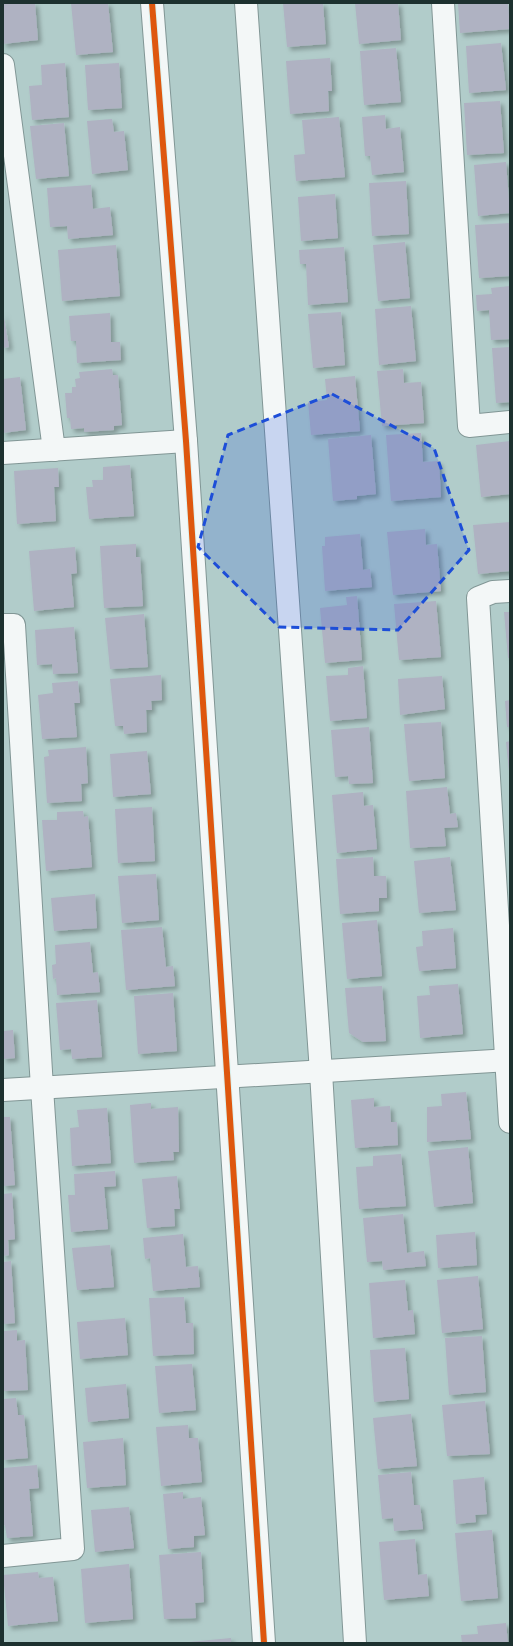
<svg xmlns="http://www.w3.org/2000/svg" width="513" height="1646" viewBox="0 0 513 1646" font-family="Lato,sans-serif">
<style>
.building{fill:#afb2c2;filter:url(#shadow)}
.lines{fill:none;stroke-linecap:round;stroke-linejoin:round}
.street-casing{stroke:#819695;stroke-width:24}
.street{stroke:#f3f7f7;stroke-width:22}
.cycleway-casing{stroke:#daf2f0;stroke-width:8}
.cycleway{stroke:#de570e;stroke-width:6}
.marked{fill:#1d4ed8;fill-opacity:0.2;stroke:#1d4ed8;stroke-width:3;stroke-dasharray:8 5;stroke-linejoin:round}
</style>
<defs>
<filter id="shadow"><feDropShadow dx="3.5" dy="3.5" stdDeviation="2" flood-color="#0004"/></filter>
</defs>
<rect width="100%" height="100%" fill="#b1ccca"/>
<g class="building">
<polygon points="3,3 35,3 38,40 3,44"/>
<polygon points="71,3 108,3 113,52 76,55"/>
<polygon points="283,3 323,3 326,44 287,47"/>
<polygon points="355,3 398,3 401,40 359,44"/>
<polygon points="458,3 508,3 510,29 460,33"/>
<polygon points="501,43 506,90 469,93 466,46"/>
<polygon points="396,48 401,102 364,105 360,51"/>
<polygon points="330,58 332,91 328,91 329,111 290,114 286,61"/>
<polygon points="65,63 69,117 32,120 29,86 42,85 41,65"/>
<polygon points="119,63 122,108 88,110 85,65"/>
<polygon points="500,101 504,153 467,155 464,103"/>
<polygon points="385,115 386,129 400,127 404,172 372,175 370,156 365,156 362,117"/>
<polygon points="339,117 345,177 296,181 294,155 305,154 302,120"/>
<polygon points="112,119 114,132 124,131 128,170 92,174 87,121"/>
<polygon points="64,123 69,176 36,179 30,126"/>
<polygon points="506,162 510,213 478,216 474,165"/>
<polygon points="406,181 409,234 372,236 369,183"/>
<polygon points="91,185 93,209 110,207 113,235 68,239 67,226 50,227 47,188"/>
<polygon points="335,194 338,238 301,241 298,197"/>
<polygon points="510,223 510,276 479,278 475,225"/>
<polygon points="405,242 410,298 378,301 373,245"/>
<polygon points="116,245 120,296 62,301 58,250"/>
<polygon points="344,247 348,302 308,305 306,264 300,264 299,250"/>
<polygon points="510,286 510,339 491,340 489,310 477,311 476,295 492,294 491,288"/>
<polygon points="411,306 416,361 379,365 375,309"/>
<polygon points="3,311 9,347 3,348"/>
<polygon points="341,312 345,365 313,368 308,314"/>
<polygon points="110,313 111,342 120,342 121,360 77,363 76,341 71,341 69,316"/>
<polygon points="510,347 510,402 496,403 492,348"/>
<polygon points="112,369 113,375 118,375 122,425 114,426 114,430 84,432 84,428 71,429 70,418 67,418 65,393 72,393 72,387 76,387 75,379 80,378 79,372"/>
<polygon points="403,369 404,383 421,382 424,423 382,426 377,371"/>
<polygon points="355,376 360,431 311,435 308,402 327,400 325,379"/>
<polygon points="20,377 26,430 3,433 3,379"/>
<polygon points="421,433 423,462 439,461 441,497 391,501 386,435"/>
<polygon points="371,435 376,494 357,496 357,499 333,501 328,439"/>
<polygon points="510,441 510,494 481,497 476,445"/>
<polygon points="130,465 134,516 89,519 86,487 93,487 92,480 103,480 103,467"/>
<polygon points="58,468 59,487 54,487 56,521 17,524 14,471"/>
<polygon points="510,522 510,571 478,574 473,525"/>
<polygon points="425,529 426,545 437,544 441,591 393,595 387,532"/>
<polygon points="360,534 363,570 370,569 372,587 325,591 322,546 325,546 325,537"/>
<polygon points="136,544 136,557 140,557 143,606 104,608 100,546"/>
<polygon points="75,547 77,573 71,574 74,607 34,611 29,551"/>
<polygon points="357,596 362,660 325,663 320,608 347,605 346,597"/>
<polygon points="436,601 441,657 399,660 394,604"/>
<polygon points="504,612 510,612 510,658 508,658"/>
<polygon points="144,614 148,667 110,669 105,618"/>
<polygon points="74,627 78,673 53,674 52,664 37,665 35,630"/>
<polygon points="363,666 367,718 330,721 326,676 348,675 348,668"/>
<polygon points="161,675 162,700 151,701 152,710 146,710 147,732 124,734 123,726 115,726 110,679"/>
<polygon points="442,676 445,709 400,715 398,679"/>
<polygon points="78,681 80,703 74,703 77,737 42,739 38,695 53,693 52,683"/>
<polygon points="510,700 510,727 507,727 505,701"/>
<polygon points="441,722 445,778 409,781 404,724"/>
<polygon points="369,727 373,783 349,784 348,776 335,777 331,730"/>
<polygon points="510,741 510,772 509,772 506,742"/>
<polygon points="86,747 88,783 81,784 82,801 47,803 44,757 49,756 48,750"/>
<polygon points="147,751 151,794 113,797 110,754"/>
<polygon points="447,787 450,814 456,813 458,827 444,828 446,846 410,848 406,791"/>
<polygon points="363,792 364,806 373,805 377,849 337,853 332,795"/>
<polygon points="152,807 155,861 118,863 115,809"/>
<polygon points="83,811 84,817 88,816 92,867 46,871 42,820 57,820 57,812"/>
<polygon points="373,857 374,876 386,876 387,898 379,898 379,911 340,914 336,859"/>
<polygon points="450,857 456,910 419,913 414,861"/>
<polygon points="156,874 159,920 122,923 118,876"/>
<polygon points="95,894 97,928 54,931 51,898"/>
<polygon points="377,920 382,976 347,979 342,923"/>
<polygon points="162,927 166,967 173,966 175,986 126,990 121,930"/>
<polygon points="453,928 456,968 419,971 416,947 423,946 422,931"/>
<polygon points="90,942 93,973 98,972 100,992 57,995 56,978 53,979 52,965 56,964 55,945"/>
<polygon points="458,984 463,1034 420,1038 417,996 430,995 429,986"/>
<polygon points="382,986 386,1041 363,1042 349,1033 345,988"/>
<polygon points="173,993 177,1051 138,1054 134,996"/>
<polygon points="97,1000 102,1057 72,1059 71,1049 60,1050 56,1003"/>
<polygon points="13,1030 15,1058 3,1059 3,1031"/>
<polygon points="466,1092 471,1139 427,1142 427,1107 442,1106 441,1094"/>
<polygon points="374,1098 374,1107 390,1106 391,1122 397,1122 398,1145 355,1148 351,1100"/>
<polygon points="151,1103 151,1109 178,1107 179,1152 173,1152 174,1160 134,1163 130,1105"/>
<polygon points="107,1108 111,1163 72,1166 70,1128 79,1127 77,1110"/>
<polygon points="3,1117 10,1117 15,1185 3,1186"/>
<polygon points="468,1147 473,1203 434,1207 428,1151"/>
<polygon points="401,1154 406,1206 359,1209 356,1167 373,1166 373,1156"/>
<polygon points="115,1171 116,1186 104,1187 108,1229 71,1232 68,1195 75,1195 74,1174"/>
<polygon points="177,1176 180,1209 174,1209 175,1226 147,1228 142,1179"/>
<polygon points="12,1193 15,1239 8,1240 9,1255 3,1256 3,1194"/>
<polygon points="403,1214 407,1253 424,1251 426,1266 383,1270 382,1261 367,1262 363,1218"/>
<polygon points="475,1232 477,1265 438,1268 436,1235"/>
<polygon points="183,1234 186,1267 198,1266 200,1287 153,1291 150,1258 145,1259 143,1238"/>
<polygon points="110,1245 114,1287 77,1290 72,1248"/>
<polygon points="11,1261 15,1323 3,1324 3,1262"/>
<polygon points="478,1276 483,1329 442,1333 437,1280"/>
<polygon points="405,1280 408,1311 413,1310 415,1334 373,1338 369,1283"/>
<polygon points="184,1297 186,1323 193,1323 194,1354 153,1356 149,1298"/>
<polygon points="125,1318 128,1355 80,1359 77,1322"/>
<polygon points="17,1330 17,1341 25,1340 28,1390 3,1391 3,1331"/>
<polygon points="482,1336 486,1392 449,1395 445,1338"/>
<polygon points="405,1348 409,1399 374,1402 370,1350"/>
<polygon points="192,1364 196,1410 159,1413 155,1366"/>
<polygon points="126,1384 129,1418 88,1422 85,1388"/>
<polygon points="16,1398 18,1415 24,1415 28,1458 3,1460 3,1399"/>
<polygon points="485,1401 490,1454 447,1456 442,1405"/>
<polygon points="411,1414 417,1466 378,1469 373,1418"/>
<polygon points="188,1425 189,1438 198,1438 202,1482 161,1486 156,1427"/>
<polygon points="123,1438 126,1485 87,1488 83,1442"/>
<polygon points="37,1465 39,1488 29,1489 33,1536 7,1538 5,1525 3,1526 3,1468"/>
<polygon points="411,1472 414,1505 420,1505 423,1529 394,1531 393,1518 382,1519 378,1475"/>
<polygon points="484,1477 487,1514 475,1515 476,1522 456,1524 453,1480"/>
<polygon points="183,1492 183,1499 201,1497 205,1535 194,1536 194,1547 168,1549 163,1494"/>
<polygon points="129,1507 134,1548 95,1552 91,1510"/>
<polygon points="492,1530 498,1598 461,1601 455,1533"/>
<polygon points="415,1539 418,1575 427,1574 429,1596 384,1600 379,1542"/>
<polygon points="201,1552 204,1602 195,1603 196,1618 164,1619 159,1555"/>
<polygon points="129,1564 133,1619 85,1623 81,1569"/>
<polygon points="38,1572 39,1578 53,1577 58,1621 8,1626 3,1575"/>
<polygon points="506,1623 508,1643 462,1643 461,1635 478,1634 477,1626"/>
<polygon points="231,1638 231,1643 189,1643 189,1642"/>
</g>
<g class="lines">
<g class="street-casing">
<g id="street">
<polyline points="152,3 186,441 264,1643"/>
<polyline points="246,3 321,1072 355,1643"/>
<polyline points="443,3 469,426 510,422"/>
<polyline points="3,65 54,450"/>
<polyline points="3,453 186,441"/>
<polyline points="510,591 493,592 478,598 510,1122"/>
<polyline points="3,625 14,625 42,1088 73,1549 3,1556"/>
<polyline points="3,1090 510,1060"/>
</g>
</g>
<use href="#street" class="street"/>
<g class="cycleway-casing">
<polyline id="cycleway" points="152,3 186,441 264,1643"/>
</g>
<use href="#cycleway" class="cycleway"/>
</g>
<path class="marked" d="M332 394 434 448 469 550 398 630 279 627 198 547 228 435Z"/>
<rect width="513" height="1646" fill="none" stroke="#1d312f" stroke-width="8"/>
</svg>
